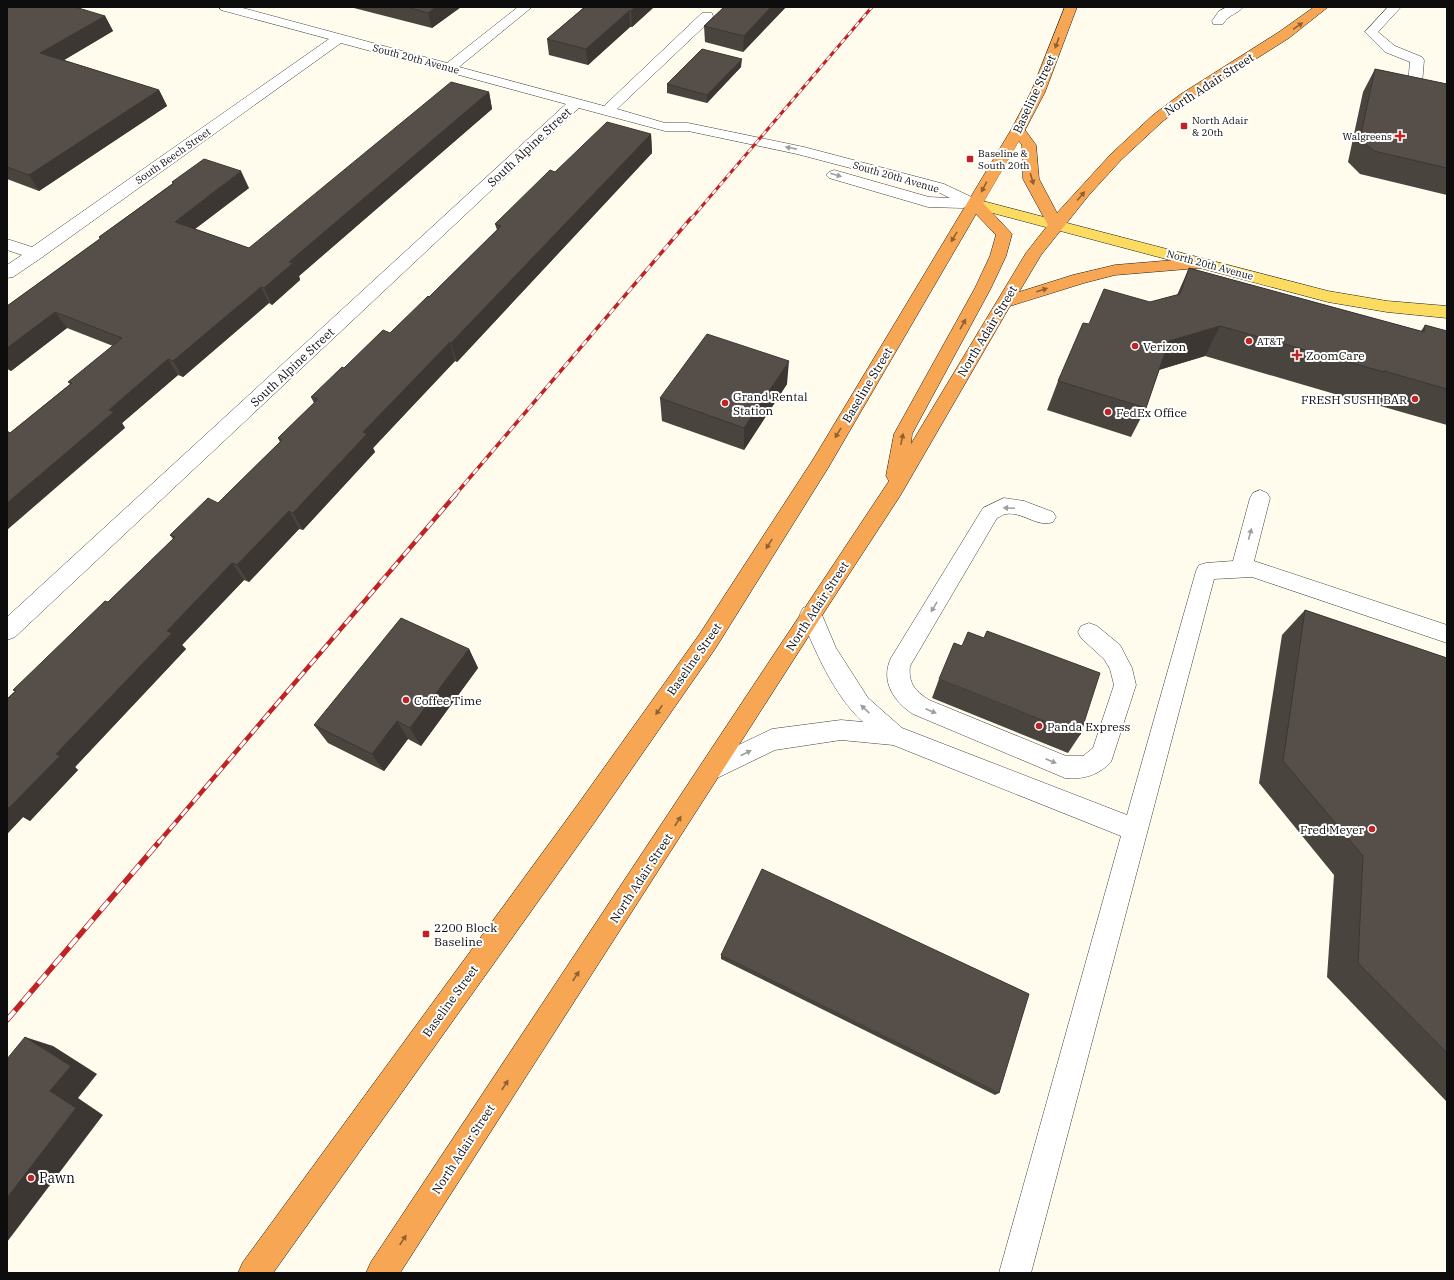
<svg xmlns="http://www.w3.org/2000/svg" width="1454" height="1280" viewBox="0 0 1454 1280" font-family="'IBM Plex Serif',serif">
<style>
.lines{fill:none;stroke-linecap:round;stroke-linejoin:round}
.minor-casing{stroke:#404040;stroke-width:1}
.major-casing{stroke:#1e1e1e;stroke-width:1}
.highway-casing{stroke:#1e1e1e;stroke-width:1}
.minor{fill:#fff;fill-rule:evenodd}
.major{fill:#fbdc61;fill-rule:evenodd}
.highway{fill:#f7a653;fill-rule:evenodd}
.rail-far3-casing{stroke:#bf2323;stroke-width:3}
.rail-far2-casing{stroke:#bf2323;stroke-width:3.5}
.rail-far1-casing{stroke:#bf2323;stroke-width:4.5}
.rail-casing{stroke:#bf2323;stroke-width:5.5}
.rail-far3{stroke:#fff;stroke-width:2;stroke-dasharray:5.5;stroke-linecap:butt}
.rail-far2{stroke:#fff;stroke-width:2.5;stroke-dasharray:7;stroke-linecap:butt}
.rail-far1{stroke:#fff;stroke-width:3;stroke-dasharray:9;stroke-linecap:butt}
.rail{stroke:#fff;stroke-width:4;stroke-dasharray:12;stroke-linecap:butt}
.wall{fill:#4a443f}
.shaded-wall{fill:#3c3733}
.building{fill:#564f49;stroke:#3c3733}
.oneway{fill:#8e6134}
.oneway2{fill:#9e9e9e}
.poi-dot{fill:#bf2323;stroke:#fff;stroke-width:1.5}
.labels{text-anchor:middle;dominant-baseline:central;stroke-width:4;stroke-linejoin:round;paint-order:stroke}
.far-street-label{font-size:10px;fill:#0d0d0d;stroke:#fff}
.far-poi-label{font-size:10px;fill:#0d0d0d;stroke:#fff;text-anchor:start}
.street-label{font-size:12px;fill:#0d0d0d;stroke:#fff}
.poi-label{font-size:12px;fill:#0d0d0d;stroke:#fff;text-anchor:start}
.near-poi-label{font-size:14px;fill:#0d0d0d;stroke:#fff;text-anchor:start}
</style>
<rect width="100%" height="100%" fill="#fffced"/>
<g class="lines">
<g class="minor-casing">
<g id="minor">
<path d="M219 7H239L447 63 518 7H532L459 67 604 106 702 13H712L713 16 712 19 617 109 665 123H688L804 147 944 184 980 201 983 204 980 207C974 209 969 206 962 208L928 207 829 178 826 175 829 172 834 170 929 197 950 198 934 190 797 154 688 131H665L579 108 15 637 7 640V617L566 104 341 43 41 258 13 277 7 278V265L22 255 7 250V239L32 247 329 39 221 10Z"/>
<path d="M1227 7H1243C1238 14 1229 14 1223 24H1213L1212 21 1219 11Z"/>
<polygon points="1388,7 1401,7 1378,32 1395,46 1422,57 1424,60 1422,84 1420,87 1415,88 1410,87 1408,84 1410,62 1385,52 1365,32"/>
<path d="M1260 490 1267 493 1270 498 1254 561 1447 625V643L1252 577 1214 579 1031 1273H999L1121 836 893 745 841 740 775 750 711 781 703 778 699 770 703 762 772 729 841 720 863 722C834 696 814 649 800 614L803 608 811 605 819 608 836 648 868 698 902 728 1127 815 1196 571 1199 565 1206 563 1233 561 1250 498 1253 493Z"/>
<path d="M1004 498 1024 501 1053 512 1056 517 1053 522C1037 528 1022 511 1006 514 1003 514 1000 517 997 518L910 666C908 683 915 691 929 700L1066 756H1083L1093 748 1114 685 1110 669 1104 659 1081 638 1078 632 1081 626 1089 623 1097 626 1120 645 1132 668 1136 685 1111 762C1099 775 1083 780 1065 778L913 714C894 702 880 681 891 658L983 508Z"/>
</g>
</g>
<g class="major-casing">
<polygon id="major" points="975,199 1328,291 1387,301 1447,306 1447,318 1387,312 1328,302 970,207 967,204 970,201"/>
</g>
<g class="highway-casing">
<path id="highway" d="M1065 7H1077L1045 92 1025 130 1036 145 1039 179 1057 213 1111 154 1153 115 1181 94 1279 32 1314 7H1328L1289 38 1191 100 1163 121 1121 160 1089 195 1041 255 1019 292 1073 275 1115 265 1199 258 1205 259 1207 263 1205 267 1199 268 1115 275 1084 283 1010 306 900 496 819 620 400 1273H366L371 1262 889 481 886 476 894 434 975 288 990 256 996 235 976 214 828 468 715 649 594 823 273 1273H238L243 1262 576 807 699 635 814 458 1011 130 1031 92ZM1019 141 1022 145 1023 179 1048 225 1026 253 911 444 912 434 991 288 1006 256 1012 234 983 203Z"/>
</g>
<use href="#minor" class="minor"/>
<use href="#major" class="major"/>
<use href="#highway" class="highway"/>
<g class="rail-far3-casing">
<polyline id="rail-far3" points="691,219 872,7"/>
</g>
<g class="rail-far2-casing">
<polyline id="rail-far2" points="455,495 691,218"/>
</g>
<g class="rail-far1-casing">
<polyline id="rail-far1" points="158,843 456,494"/>
</g>
<g class="rail-casing">
<polyline id="rail" points="7,1020 159,842"/>
</g>
<use href="#rail-far3" class="rail-far3"/>
<use href="#rail-far2" class="rail-far2"/>
<use href="#rail-far1" class="rail-far1"/>
<use href="#rail" class="rail"/>
</g>
<g class="wall">
<polygon points="7,7 105,16 113,31 64,60 159,90 167,106 39,191 7,179"/>
<polygon points="350,7 461,7 432,28"/>
<polygon points="583,7 654,7 632,27 630,27 588,65 549,55 547,39 583,8"/>
<polygon points="724,7 786,7 743,52 705,42 704,26"/>
<polygon points="741,67 707,103 667,93 667,84"/>
<polygon points="1375,69 1447,84 1447,195 1360,174 1348,162 1363,92"/>
<polygon points="489,92 492,109 299,276 300,280 272,305 269,303 183,377 178,375 122,423 125,428 10,433 70,384 68,382 113,346 67,328 11,371 7,369 7,306 100,239 99,237 173,183 172,182 249,188 195,229 249,248"/>
<polygon points="651,134 652,153 457,362 455,361 405,414 373,448 375,452 303,530 299,529 249,582 244,580 182,645 186,649 75,767 78,770 30,821 23,817 7,834 7,699 15,691 13,690 108,602 173,539 170,535 218,503 280,442 278,438 314,403 311,397 344,368 390,333 429,297 497,230 495,224 555,172"/>
<polygon points="1189,268 1421,331 1425,325 1447,331 1447,425 1363,401 1362,402 1205,356 1159,370 1146,408 1131,437 1047,410 1058,381 1089,324 1150,302 1177,295"/>
<polygon points="787,384 744,450 662,421 660,398"/>
<polygon points="1305,610 1447,658 1447,1102 1327,977 1334,875 1259,783 1282,635"/>
<polygon points="469,649 478,668 421,746 408,739 384,771 328,743 314,725"/>
<polygon points="939,679 1080,735 1068,753 932,698"/>
<polygon points="721,955 999,1093 995,1095 721,959"/>
</g>
<g class="shaded-wall">
<polygon points="436,7 461,7 432,28 428,13"/>
<polygon points="635,7 654,7 632,27 631,11"/>
<polygon points="771,7 786,7 743,52 744,36"/>
<polygon points="629,11 630,27 588,65 586,49"/>
<polygon points="105,16 113,31 49,69 40,53"/>
<polygon points="742,59 741,67 707,103 707,95"/>
<polygon points="159,90 167,106 39,191 29,175"/>
<polygon points="489,92 492,109 299,276 300,280 272,305 264,288 289,262"/>
<polygon points="651,134 652,153 457,362 451,343"/>
<polygon points="241,171 249,188 183,238 175,222"/>
<polygon points="261,287 269,303 183,377 173,361"/>
<polygon points="55,312 67,328 11,371 7,366 7,348"/>
<polygon points="1220,326 1205,356 1155,371 1169,341"/>
<polygon points="450,342 455,361 405,414 373,448 375,452 303,530 293,513 363,432 398,396"/>
<polygon points="168,359 178,375 122,423 125,428 7,530 7,503 109,410"/>
<polygon points="789,361 787,384 744,450 744,428"/>
<polygon points="289,511 299,529 249,582 237,565"/>
<polygon points="232,563 244,580 182,645 186,649 75,767 78,770 30,821 9,808 56,754 167,631"/>
<polygon points="469,649 478,668 421,746 410,728"/>
<polygon points="397,721 408,739 384,771 372,754"/>
<polygon points="7,807 23,817 7,834"/>
<polygon points="25,1037 53,1046 97,1074 78,1098 103,1115 7,1242 7,1198 50,1091"/>
</g>
<g class="building">
<polygon points="7,7 75,7 105,16 40,53 159,90 29,175 7,167"/>
<polygon points="407,7 436,7 428,13"/>
<polygon points="585,7 635,7 631,11 629,11 586,49 547,39"/>
<polygon points="724,7 771,7 744,36 704,26"/>
<polygon points="702,49 742,59 707,95 667,84"/>
<polygon points="1375,69 1447,84 1447,168 1374,151 1360,139"/>
<polygon points="451,82 489,92 289,262 293,263 264,288 261,287 173,361 168,359 109,410 114,412 7,503 7,431 10,433 72,383 68,382 122,338 55,312 7,348 7,306 101,238 99,237 174,183 172,182 204,159 241,171 175,222 249,248"/>
<polygon points="607,122 651,134 451,343 450,342 398,396 363,432 367,434 293,513 289,511 237,565 232,563 167,631 172,633 56,754 60,756 9,808 7,807 7,699 16,691 13,690 105,601 108,602 175,537 170,535 208,498 218,503 282,440 278,438 318,399 311,397 342,367 344,368 383,330 390,333 428,296 429,297 501,226 495,224 550,170 555,172"/>
<polygon points="1189,268 1424,332 1425,325 1447,331 1447,389 1384,371 1384,372 1220,326 1169,341 1146,408 1058,381 1083,323 1089,324 1104,289 1150,302 1180,294"/>
<polygon points="707,334 789,361 744,428 660,398"/>
<polygon points="1305,610 1447,658 1447,1053 1358,963 1363,856 1283,761"/>
<polygon points="401,618 469,649 410,728 397,721 372,754 314,725"/>
<polygon points="987,631 1100,673 1080,735 939,679 954,643 962,646 968,632 984,638"/>
<polygon points="762,869 1029,994 999,1093 721,955"/>
<polygon points="25,1037 71,1066 50,1091 76,1108 7,1198 7,1059"/>
</g>
<defs><path id="oneway-solid" d="M-6-.8H1V-3.2L6.5 0L1 3.2V.8H-6Z"/></defs>
<g class="oneway">
<use href="#oneway-solid" transform="translate(1298 26) rotate(-35)"/>
<use href="#oneway-solid" transform="translate(1057 43) rotate(110)"/>
<use href="#oneway-solid" transform="translate(1032 179) rotate(73)"/>
<use href="#oneway-solid" transform="translate(984 187) rotate(118)"/>
<use href="#oneway-solid" transform="translate(1081 196) rotate(-49)"/>
<use href="#oneway-solid" transform="translate(954 237) rotate(121)"/>
<use href="#oneway-solid" transform="translate(1042 290) rotate(-17)"/>
<use href="#oneway-solid" transform="translate(963 324) rotate(-61)"/>
<use href="#oneway-solid" transform="translate(838 433) rotate(121)"/>
<use href="#oneway-solid" transform="translate(902 439) rotate(-78)"/>
<use href="#oneway-solid" transform="translate(769 544) rotate(122)"/>
<use href="#oneway-solid" transform="translate(659 710) rotate(125)"/>
<use href="#oneway-solid" transform="translate(678 821) rotate(-57)"/>
<use href="#oneway-solid" transform="translate(576 976) rotate(-57)"/>
<use href="#oneway-solid" transform="translate(505 1085) rotate(-57)"/>
<use href="#oneway-solid" transform="translate(403 1240) rotate(-57)"/>
</g>
<g class="oneway2">
<use href="#oneway-solid" transform="translate(791 148) rotate(-169)"/>
<use href="#oneway-solid" transform="translate(836 175) rotate(16)"/>
<use href="#oneway-solid" transform="translate(1009 508) rotate(-177)"/>
<use href="#oneway-solid" transform="translate(1250 534) rotate(-75)"/>
<use href="#oneway-solid" transform="translate(934 607) rotate(121)"/>
<use href="#oneway-solid" transform="translate(865 709) rotate(-137)"/>
<use href="#oneway-solid" transform="translate(931 711) rotate(23)"/>
<use href="#oneway-solid" transform="translate(746 753) rotate(-27)"/>
<use href="#oneway-solid" transform="translate(1051 761) rotate(23)"/>
</g>
<g class="poi-dot">
<rect x="1180" y="122" width="8" height="8" rx="2"/>
<path d="M1398 130h4v4h4v4h-4v4h-4v-4h-4v-4h4z"/>
<rect x="966" y="155" width="8" height="8" rx="2"/>
<circle cx="1249" cy="341" r="4"/>
<circle cx="1135" cy="346" r="4"/>
<path d="M1295 349h4v4h4v4h-4v4h-4v-4h-4v-4h4z"/>
<circle cx="1415" cy="399" r="4"/>
<circle cx="725" cy="403" r="4"/>
<circle cx="1108" cy="412" r="4"/>
<circle cx="406" cy="700" r="4"/>
<circle cx="1039" cy="726" r="4"/>
<circle cx="1372" cy="829" r="4"/>
<rect x="422" y="930" width="8" height="8" rx="2"/>
<circle cx="31" cy="1178" r="4"/>
</g>
<g class="labels">
<g class="far-street-label">
<text transform="translate(416 59) rotate(15)">South 20th Avenue</text>
<text transform="translate(173 156) rotate(-35)">South Beech Street</text>
<text transform="translate(896 177) rotate(16)">South 20th Avenue</text>
<text transform="translate(1210 265) rotate(15)">North 20th Avenue</text>
</g>
<g class="far-poi-label">
<text x="1192" y="120">North Adair<tspan x="1192" dy="12">&amp; 20th</tspan></text>
<text x="1392" y="136" text-anchor="end">Walgreens</text>
<text x="978" y="153">Baseline &amp;<tspan x="978" dy="12">South 20th</tspan></text>
<text x="1257" y="341">AT&amp;T</text>
</g>
<g class="street-label">
<text transform="translate(1209 84) rotate(-33)">North Adair Street</text>
<text transform="translate(1034 94) rotate(-65)">Baseline Street</text>
<text transform="translate(529 147) rotate(-43)">South Alpine Street</text>
<text transform="translate(987 331) rotate(-59)">North Adair Street</text>
<text transform="translate(292 367) rotate(-43)">South Alpine Street</text>
<text transform="translate(867 385) rotate(-59)">Baseline Street</text>
<text transform="translate(817 606) rotate(-57)">North Adair Street</text>
<text transform="translate(694 659) rotate(-55)">Baseline Street</text>
<text transform="translate(641 878) rotate(-57)">North Adair Street</text>
<text transform="translate(450 1001) rotate(-54)">Baseline Street</text>
<text transform="translate(463 1149) rotate(-57)">North Adair Street</text>
</g>
<g class="poi-label">
<text x="1143" y="346">Verizon</text>
<text x="1306" y="355">ZoomCare</text>
<text x="733" y="396">Grand Rental<tspan x="733" dy="14">Station</tspan></text>
<text x="1407" y="399" text-anchor="end">FRESH SUSHI BAR</text>
<text x="1116" y="412">FedEx Office</text>
<text x="414" y="700">Coffee Time</text>
<text x="1047" y="726">Panda Express</text>
<text x="1364" y="829" text-anchor="end">Fred Meyer</text>
<text x="434" y="927">2200 Block<tspan x="434" dy="14">Baseline</tspan></text>
</g>
<g class="near-poi-label">
<text x="39" y="1178">Pawn</text>
</g>
</g>
<rect width="1454" height="1280" fill="none" stroke="#0d0d0d" stroke-width="16"/>
</svg>
